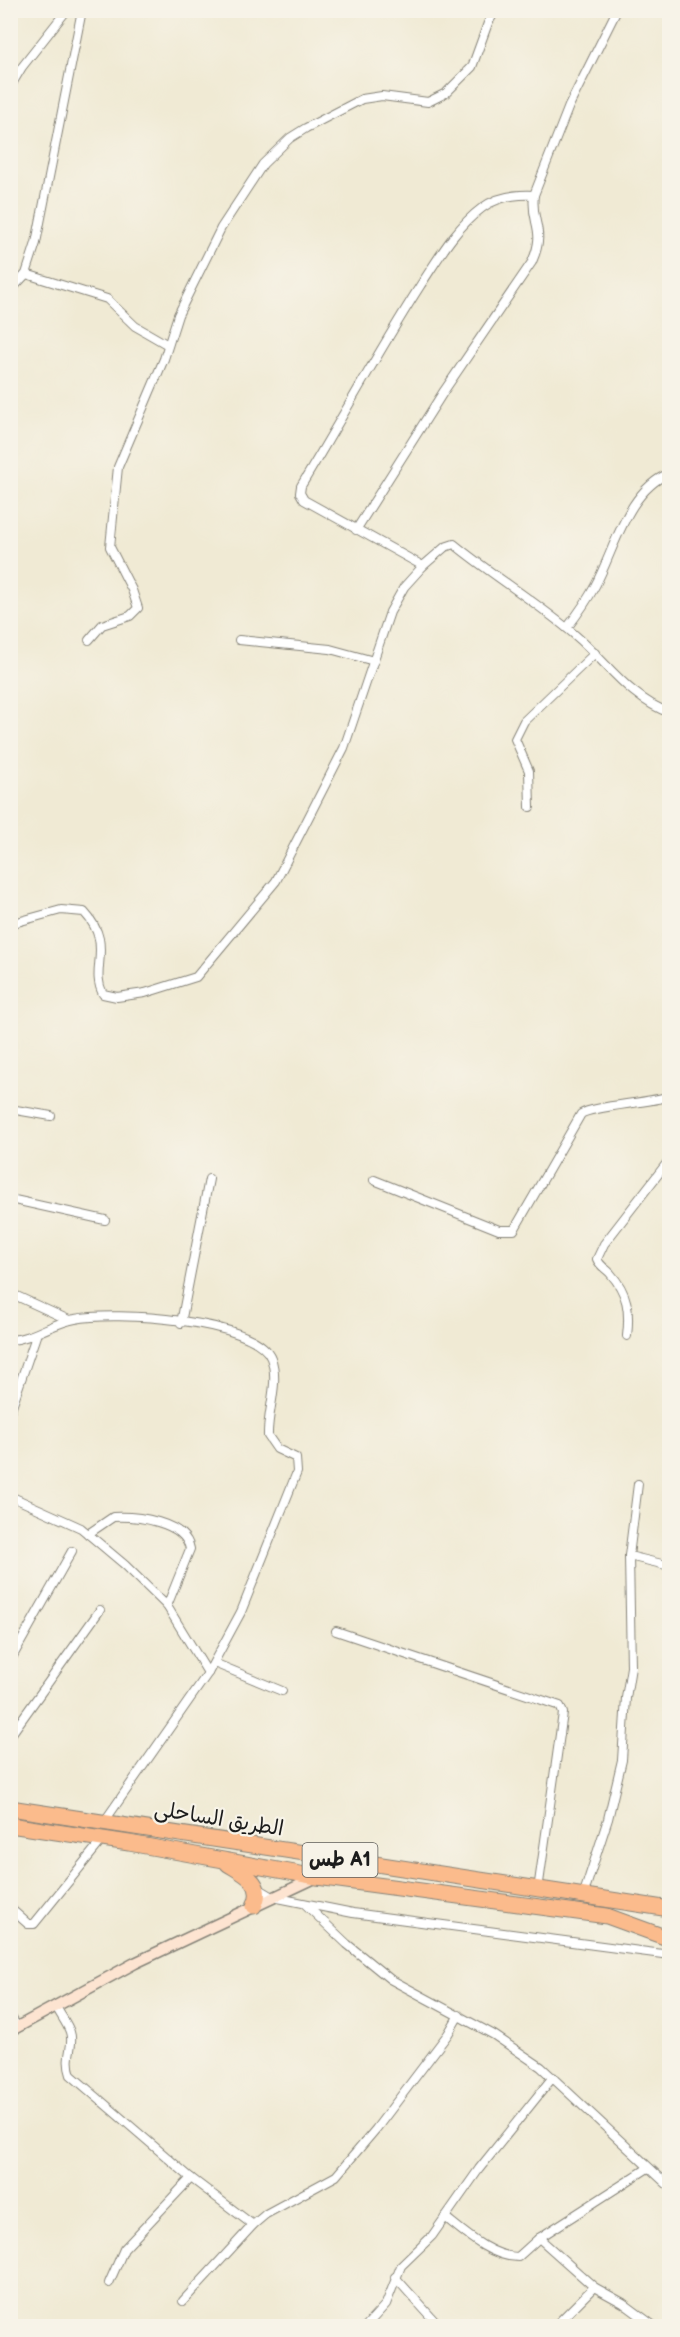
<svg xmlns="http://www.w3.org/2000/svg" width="680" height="2337" viewBox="0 0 680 2337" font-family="'Balsamiq Sans','Playpen Sans Arabic',sans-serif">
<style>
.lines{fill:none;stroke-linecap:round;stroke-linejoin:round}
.street-casing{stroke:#868378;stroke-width:10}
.secondary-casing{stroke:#868378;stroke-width:13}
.highway-casing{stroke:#868378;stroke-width:17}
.street{stroke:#fff;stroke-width:8}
.secondary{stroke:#fde4d1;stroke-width:10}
.highway{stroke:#fbbb8c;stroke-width:15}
.labels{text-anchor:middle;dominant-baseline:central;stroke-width:4.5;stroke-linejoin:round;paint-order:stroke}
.shield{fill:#f7f3e8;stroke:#5e5c59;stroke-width:1.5}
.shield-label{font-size:20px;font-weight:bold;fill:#1c1c1c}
.street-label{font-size:21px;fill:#1c1c1c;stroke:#f7f3e8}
</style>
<rect width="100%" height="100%" fill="#f7f3e8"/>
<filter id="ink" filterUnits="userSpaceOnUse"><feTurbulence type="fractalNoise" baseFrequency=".0167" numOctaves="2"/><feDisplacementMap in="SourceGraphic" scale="12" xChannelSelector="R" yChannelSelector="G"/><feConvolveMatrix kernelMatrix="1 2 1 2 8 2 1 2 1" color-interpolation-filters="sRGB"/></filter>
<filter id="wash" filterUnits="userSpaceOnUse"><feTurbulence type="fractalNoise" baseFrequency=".008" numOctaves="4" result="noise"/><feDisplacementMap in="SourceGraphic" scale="24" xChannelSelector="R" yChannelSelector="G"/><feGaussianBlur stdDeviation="1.35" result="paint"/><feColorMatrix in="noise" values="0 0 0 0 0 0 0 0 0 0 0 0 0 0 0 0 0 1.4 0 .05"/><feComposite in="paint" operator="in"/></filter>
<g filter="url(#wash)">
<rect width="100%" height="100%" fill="#f0ead4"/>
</g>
<g filter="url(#ink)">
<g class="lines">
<g class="street-casing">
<g id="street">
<polyline points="10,87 22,67 67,10"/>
<path d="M534 195C516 194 497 197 482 208 455 228 438 259 420 286 378 352 341 420 301 486L300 493 304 500 423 566 445 547 454 544C493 576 537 602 575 635 607 662 629 698 670 713"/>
<polyline points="26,274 107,299 135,326 168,345"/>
<polyline points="10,291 26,274 36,243 82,10"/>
<path d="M356 530 444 391 532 262C547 228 530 224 534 195L569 106 617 10"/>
<path d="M567 628C577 615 587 601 595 586 615 549 627 490 670 473"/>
<polyline points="89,640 102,625 130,616 138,608 132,590 110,547 118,467 164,359 178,315 221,228 263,164 290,138 306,128 362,99 382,96 428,102 446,93 472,67 488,23 496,10"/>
<polyline points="239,640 330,649 374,661"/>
<polyline points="530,807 529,771 515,739 524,721 595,653"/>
<path d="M10 924 61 910 84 912C115 945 89 968 103 994L117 997 145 993 196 977 276 881 344 748 390 612 404 587 423 566"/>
<polyline points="10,1109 51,1116"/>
<path d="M374 1180 499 1230H514L581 1114C592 1106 650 1103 670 1096"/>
<polyline points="10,1199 105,1220"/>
<polyline points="10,1293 69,1320"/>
<polyline points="181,1323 209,1179"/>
<path d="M627 1336C630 1311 628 1293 610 1273 605 1268 600 1266 597 1259L604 1244 670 1159"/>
<path d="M10 1340C35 1338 52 1323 75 1319 113 1311 256 1319 271 1358 280 1383 267 1411 268 1436L277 1449 296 1458 297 1472 241 1612 208 1673 104 1822"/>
<polyline points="10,1412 36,1336"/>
<polyline points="10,1496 81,1528 125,1565 167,1606 208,1673"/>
<path d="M88 1534 113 1517C136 1516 185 1521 190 1549L167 1606"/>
<polyline points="629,1556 670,1566"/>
<polyline points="336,1631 560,1706 563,1713 538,1890"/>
<polyline points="10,1661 72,1551"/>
<polyline points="214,1663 282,1691"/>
<polyline points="10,1736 100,1610"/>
<polyline points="258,1888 273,1897 353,1913 670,1955"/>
<polyline points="583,1896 608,1819 622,1760 626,1698 631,1667 629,1556 638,1484"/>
<polyline points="305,1904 347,1944 390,1979 494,2035 541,2067 670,2187"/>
<polyline points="10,1908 28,1924 34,1924 103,1839"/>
<path d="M56 2006C60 2015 67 2023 70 2032 75 2046 64 2055 71 2075L191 2178 253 2225 266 2214 336 2176 376 2129 448 2034 459 2015"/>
<polyline points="10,2015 17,2027"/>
<path d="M445 2217C465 2233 491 2257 518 2257L539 2238 594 2287"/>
<polyline points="539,2238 648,2168"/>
<polyline points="395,2277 439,2326"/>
<polyline points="109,2283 124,2249 191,2178"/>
<polyline points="183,2301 253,2225"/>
<polyline points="366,2326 386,2304 401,2266 432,2236 479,2169 553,2077"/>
<polyline points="555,2326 594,2287 623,2303 654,2326"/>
</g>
</g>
<g class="secondary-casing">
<polyline id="secondary" points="10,2031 135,1963 317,1877"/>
</g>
<g class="highway-casing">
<g id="highway">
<polyline points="10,1808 670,1909"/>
<polyline points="10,1825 129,1843 317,1877 607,1916 670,1939"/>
<path d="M228 1864C244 1874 266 1883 254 1906"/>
</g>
</g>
<use href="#street" class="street"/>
<use href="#secondary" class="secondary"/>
<use href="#highway" class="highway"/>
</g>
</g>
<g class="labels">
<rect class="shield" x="302.5" y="1843" width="75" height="34" rx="4.5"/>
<g class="shield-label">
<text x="340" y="1860">طس A1</text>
</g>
<g class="street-label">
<text transform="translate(219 1819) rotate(9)">الطريق الساحلى</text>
</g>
</g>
<rect width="680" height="2337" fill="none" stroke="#f7f3e8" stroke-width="36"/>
</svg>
